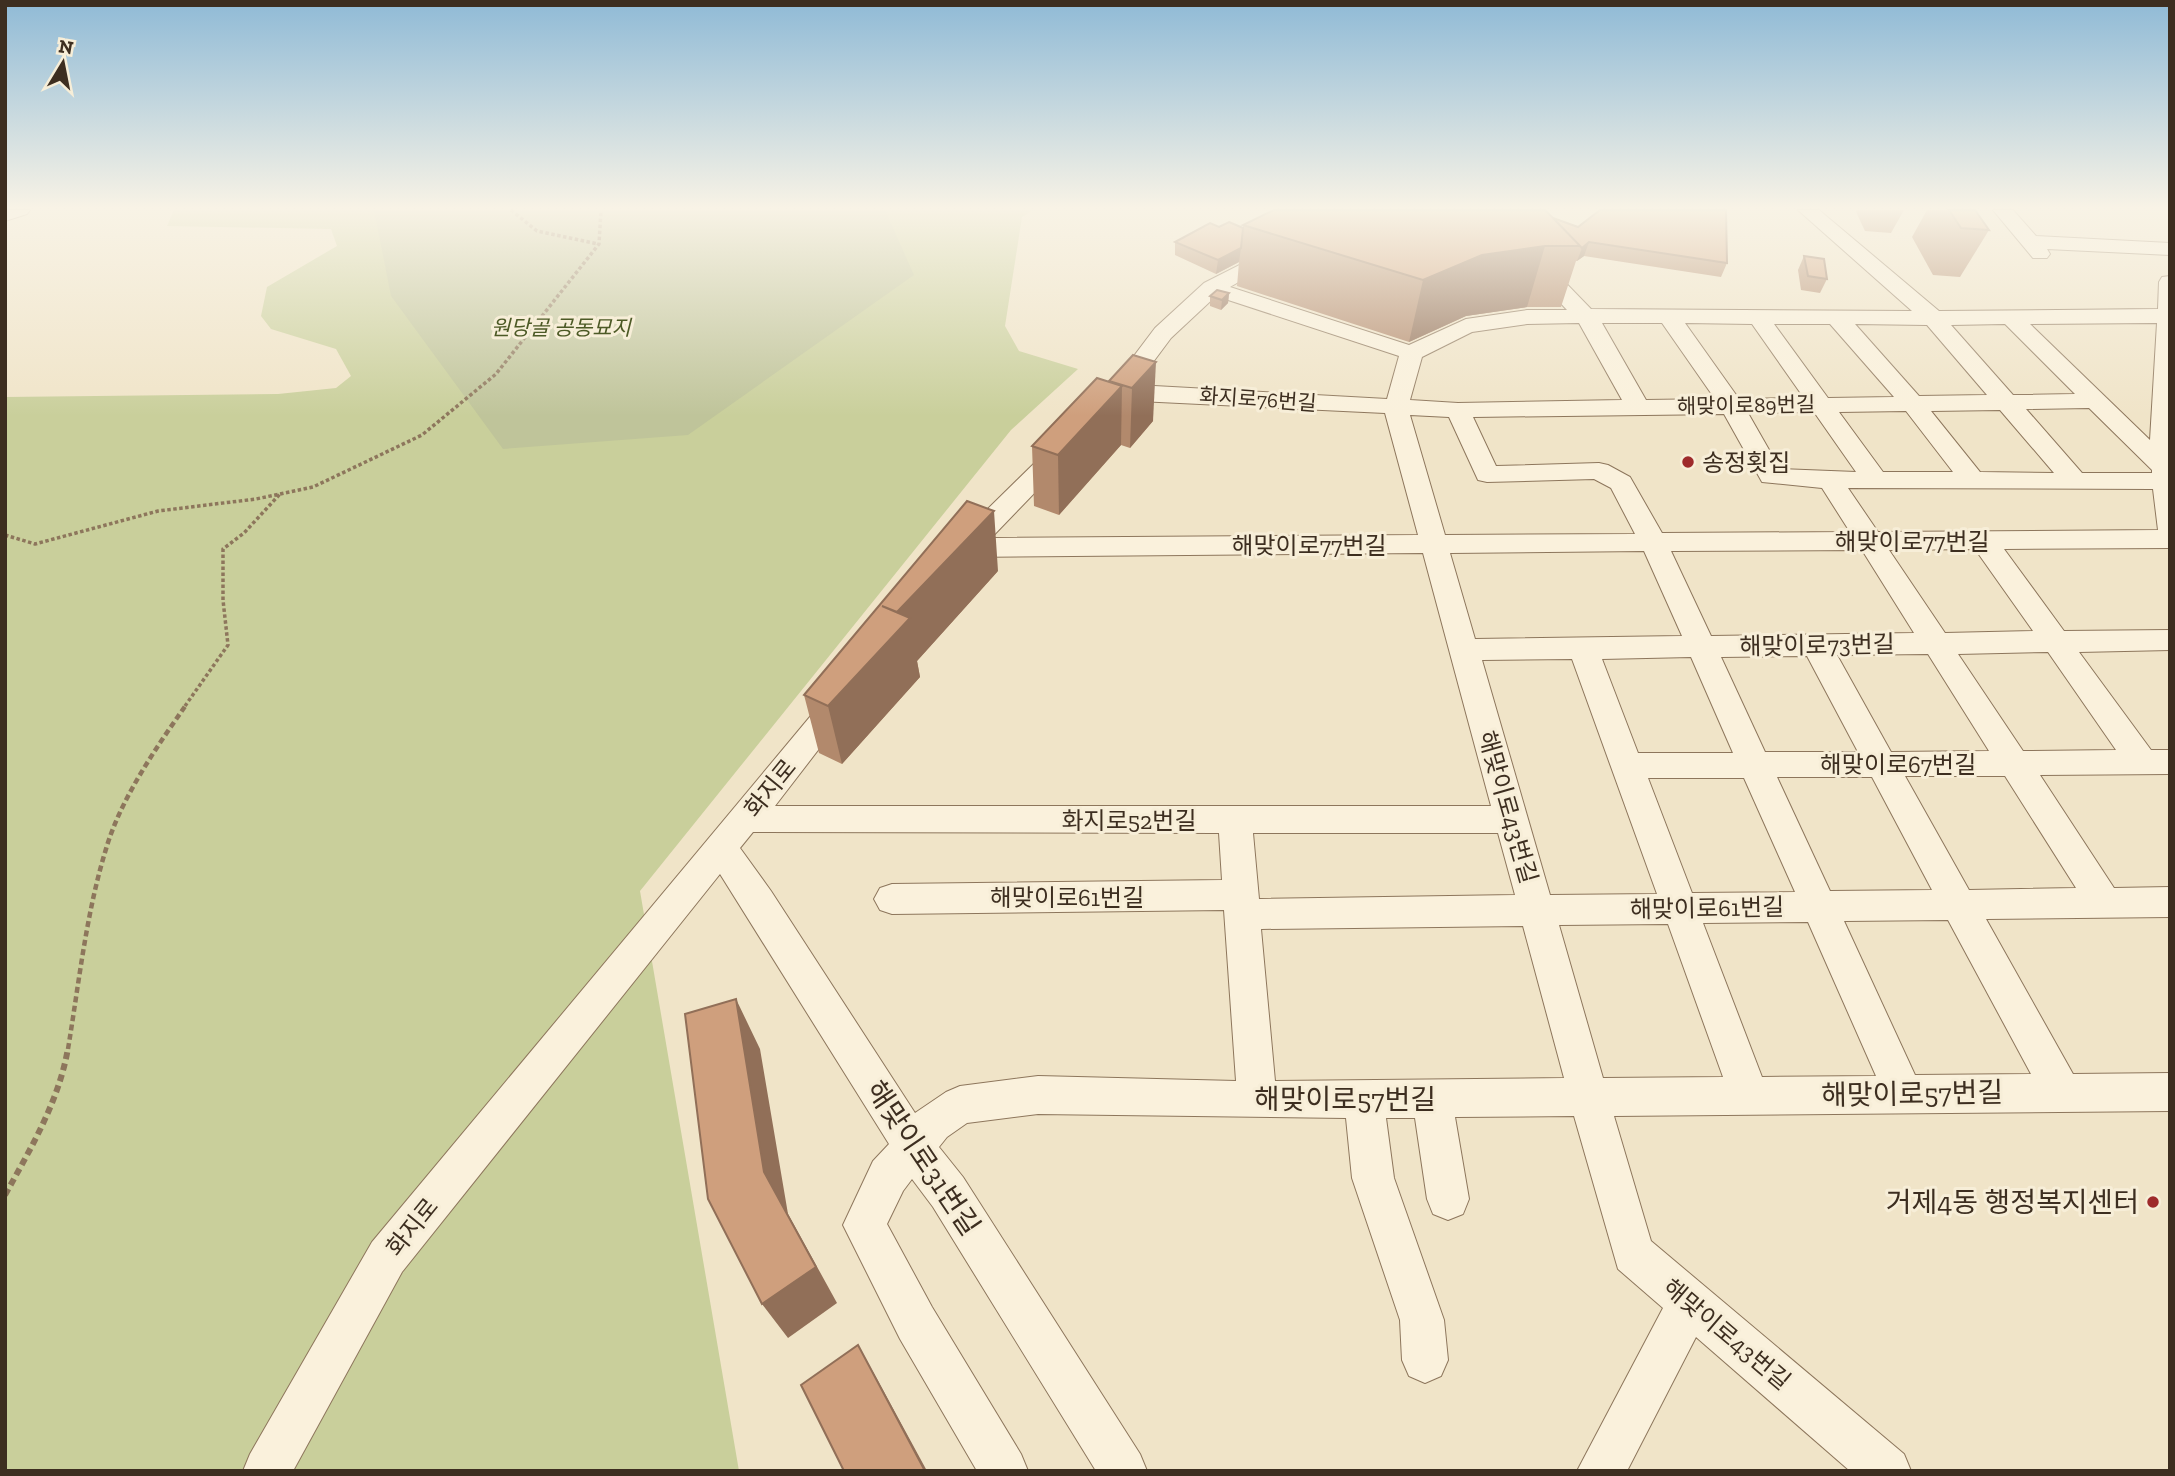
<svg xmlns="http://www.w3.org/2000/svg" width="2175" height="1476" viewBox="0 0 2175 1476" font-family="'Zilla Slab','Noto Sans KR',serif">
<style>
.green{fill:#c9cf9b}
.cemetery{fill:#bfc49a}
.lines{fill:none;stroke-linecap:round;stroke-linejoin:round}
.minor-casing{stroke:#8d765c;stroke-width:2}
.path-far2{stroke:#8d765c;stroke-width:3.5;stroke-dasharray:3.5 2.5;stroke-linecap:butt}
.path-far1{stroke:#8d765c;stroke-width:4.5;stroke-dasharray:6 3.5;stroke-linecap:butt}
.path{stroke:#8d765c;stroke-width:6;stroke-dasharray:7 4.5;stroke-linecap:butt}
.minor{fill:#faf1dc;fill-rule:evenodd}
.wall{fill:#b2896c}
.shaded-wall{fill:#916f58}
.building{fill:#cf9f7d;stroke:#916f58;stroke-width:2}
.poi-dot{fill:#9e2a2b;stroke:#f7eed8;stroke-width:2.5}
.labels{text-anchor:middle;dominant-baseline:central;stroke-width:6;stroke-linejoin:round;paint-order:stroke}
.far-park-label{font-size:21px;font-style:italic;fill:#4d5a26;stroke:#f7eed8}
.far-street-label{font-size:21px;fill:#3d2e20;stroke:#f7eed8}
.poi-label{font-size:24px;fill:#3d2e20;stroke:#f7eed8;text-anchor:start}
.street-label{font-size:24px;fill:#3d2e20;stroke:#f7eed8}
.near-street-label{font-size:28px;fill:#3d2e20;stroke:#f7eed8}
.near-poi-label{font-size:28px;fill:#3d2e20;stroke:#f7eed8;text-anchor:end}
</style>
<rect width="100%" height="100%" fill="#f0e4c8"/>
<polygon class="green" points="174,210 1033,210 1022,217 1005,326 1019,351 1078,369 1011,430 640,891 739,1471 5,1471 5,397 278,394 336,388 351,376 336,349 271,329 261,316 267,287 337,246 331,229 167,226"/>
<polygon class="cemetery" points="374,210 885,210 914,275 688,435 503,449 391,296"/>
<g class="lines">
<g class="minor-casing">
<g id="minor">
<polygon points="5,210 30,210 27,214 5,221"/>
<path d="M1474 210H1495L1591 309 1912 311 1798 210H1819L1939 311 2158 309 2159 282 2162 277 2170 276V548L2004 549 2064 631 2170 630V650L2079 652 2151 750H2170V774L2040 775 2114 888 2170 887V917L1986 919 2073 1074 2170 1073V1111L1614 1116 1651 1241 1904 1454 1911 1471H1850L1696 1337 1627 1471H1577L1663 1308 1618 1269 1574 1116 1455 1117 1469 1199 1463 1214 1448 1220 1433 1214 1427 1199 1415 1118H1386L1394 1178 1444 1320 1448 1360 1441 1376 1425 1383 1409 1376 1402 1360 1400 1320 1352 1178 1346 1118 1038 1114 967 1123 947 1137 939 1147 963 1177 1140 1454 1147 1471H1096L933 1207 912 1179 903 1191 887 1224 932 1307 1021 1454 1028 1471H977L900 1339 843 1225 873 1161 889 1144 720 874 402 1272 293 1471H243L250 1454 372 1242 829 694 840 691 851 694 855 702 775 806H1491L1423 553 965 557 955 554 951 548 955 541 1055 443 1064 440 1073 443 1077 448 1073 453 991 538 1418 535 1385 413 1118 400 1110 398 1106 393 1155 328 1204 283 1275 247 1282 249 1285 253 1282 257 1230 287 1409 345 1466 319 1527 310H1567ZM1216 296 1399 356 1387 399 1136 385 1171 338ZM1579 323 1622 400 1458 403 1410 400 1422 357 1472 332 1527 324ZM1602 323H1662L1715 399 1646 400ZM1685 323 1752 324 1804 398 1739 399ZM2157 323 2150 440 2030 324ZM1774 324H1830L1894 397 1828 398ZM1855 324 1927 325 1987 395 1919 396ZM2005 324 2075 394 2013 395 1951 325ZM2089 408 2152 470V473H2082L2026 409ZM2000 410 2054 473 1980 472 1931 411ZM1906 411 1953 472H1883L1839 412ZM1814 412 1856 472 1780 469 1748 413ZM1724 414 1762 482 1822 488 1850 532 1662 533 1630 477 1608 465 1599 463 1496 466 1473 417ZM1410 415 1449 417 1478 480 1487 482 1594 479 1611 488 1635 534 1445 535ZM1848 488 2153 489 2158 530 1878 532ZM1975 549 2033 631 1945 633 1889 550ZM1862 550 1914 633 1711 636 1671 551ZM1644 551 1682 636 1475 639 1450 553ZM2048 652 2116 750 2023 751 1958 654ZM1928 654 1989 751 1891 752 1837 655ZM1807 656 1858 752H1765L1721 657ZM1691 657 1733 753H1638L1602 659ZM1572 659 1657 894 1550 895 1482 660ZM1905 776H2005L2076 888 1969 890ZM1777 777H1872L1932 890 1830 891ZM1648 778H1744L1795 892 1692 893ZM753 832 1219 833 1222 880 892 884 880 888 874 899 880 910 892 914 1224 910 1236 1081 1038 1076 960 1086 946 1092 915 1113 771 891 740 848ZM1253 833H1498L1515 895 1259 899ZM1948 920 2031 1074 1915 1075 1844 921ZM1808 922 1876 1076 1762 1077 1703 923ZM1668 924 1723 1077 1603 1078 1559 925ZM1523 926 1564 1078 1275 1081 1261 929Z"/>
<polygon points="1993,210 2013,210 2036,236 2170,243 2170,255 2047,249 2050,254 2047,258 2033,258"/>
</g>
</g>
<g class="path-far2">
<polyline points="511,210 537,231 598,244"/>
<polyline points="5,535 35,544 158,511 256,499 313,487 422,435 496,374 599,244 601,210"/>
<polyline points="185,706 228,645 223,600 223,549 244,533 280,494"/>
</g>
<path class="path-far1" d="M68 1049C79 983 86 914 106 849 121 798 156 748 186 705"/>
<path class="path" d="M5 1195C31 1148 59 1101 68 1048"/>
<use href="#minor" class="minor"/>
</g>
<g class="wall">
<polygon points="1857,210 1904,210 1891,233 1865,231 1856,212"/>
<polygon points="1927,210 1975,210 1989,230 1960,277 1933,275 1912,237"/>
<polygon points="1553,218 1578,227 1727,263 1721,277 1584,256 1577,261 1576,261 1561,307 1527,307 1466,316 1409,342 1237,286 1239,262 1216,274 1175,255 1175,242 1219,227 1243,228 1243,225"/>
<polygon points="1804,256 1827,279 1820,293 1801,290 1798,270"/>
<polygon points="1229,293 1228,303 1221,310 1210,306 1210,296"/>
<polygon points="1133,355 1153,421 1130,448 1121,445 1059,515 1034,506 1032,446 1109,382"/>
<polygon points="998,571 917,661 920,677 842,764 819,753 804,695"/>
</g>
<g class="shaded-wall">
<polygon points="1589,242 1584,256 1577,261 1582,248"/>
<polygon points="1545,246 1527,307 1466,316 1409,342 1423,280 1482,255"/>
<polygon points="1241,248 1239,262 1216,274 1218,260"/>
<polygon points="1229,293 1228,303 1221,310 1222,300"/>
<polygon points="1156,362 1153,421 1130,448 1132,388"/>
<polygon points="1122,386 1121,445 1059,515 1058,455"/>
<polygon points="994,511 998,571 917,661 920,677 842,764 828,706 897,612"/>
<polygon points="736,999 760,1049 788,1214 837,1303 788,1338 762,1304 764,1172"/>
<polygon points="858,1345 877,1379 927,1471 925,1471"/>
</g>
<g class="building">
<polygon points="1274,210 1545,210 1581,246 1545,246 1482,255 1423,280 1243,225"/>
<polygon points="1600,210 1726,210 1727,263 1589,242 1582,248 1553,218 1578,227"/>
<polygon points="1949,210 1975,210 1989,230 1961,228"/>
<polygon points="1229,222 1243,228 1241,248 1218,260 1175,242 1210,223 1219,227"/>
<polygon points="1804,256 1824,259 1827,279 1808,276"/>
<polygon points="1217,290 1229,293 1222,300 1210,296"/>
<polygon points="1133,355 1156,362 1132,388 1109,381"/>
<polygon points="1097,378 1122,386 1058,455 1032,446"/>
<polygon points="967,501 994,511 897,612 882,606 910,618 828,706 804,695"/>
<polygon points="736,999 764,1172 816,1267 762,1304 708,1199 685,1014"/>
<polygon points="858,1345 925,1471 844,1471 801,1385"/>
</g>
<linearGradient id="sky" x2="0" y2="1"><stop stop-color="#8fbad6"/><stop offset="0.5" stop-color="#f8f3e6"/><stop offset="1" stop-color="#f8f3e6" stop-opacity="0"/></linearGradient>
<rect width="2175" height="416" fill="url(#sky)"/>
<g class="poi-dot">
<circle cx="1688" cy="462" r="7"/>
<circle cx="2153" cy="1202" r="7"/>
</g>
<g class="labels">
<g class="far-park-label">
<text x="561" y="327">원당골 공동묘지</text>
</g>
<g class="far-street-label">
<text transform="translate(1258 399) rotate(4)">화지로76번길</text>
<text transform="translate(1746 405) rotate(-1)">해맞이로89번길</text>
</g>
<g class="poi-label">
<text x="1702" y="462">송정횟집</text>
</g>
<g class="street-label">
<text x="1912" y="541">해맞이로77번길</text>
<text x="1309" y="545">해맞이로77번길</text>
<text transform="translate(1817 645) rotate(-1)">해맞이로73번길</text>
<text x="1898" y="764">해맞이로67번길</text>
<text transform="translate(770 788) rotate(-51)">화지로</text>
<text transform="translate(1508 807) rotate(74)">해맞이로43번길</text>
<text x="1129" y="820">화지로52번길</text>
<text x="1067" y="897">해맞이로61번길</text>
<text transform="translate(1707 908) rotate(-1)">해맞이로61번길</text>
<text transform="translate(412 1227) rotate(-51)">화지로</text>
<text transform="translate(1727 1334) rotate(40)">해맞이로43번길</text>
</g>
<g class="near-street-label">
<text transform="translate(1912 1094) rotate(-1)">해맞이로57번길</text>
<text x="1345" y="1099">해맞이로57번길</text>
<text transform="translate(923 1158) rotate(56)">해맞이로31번길</text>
</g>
<g class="near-poi-label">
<text x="2139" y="1202">거제4동 행정복지센터</text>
</g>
</g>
<rect width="2175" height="1476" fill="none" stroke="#3d2e20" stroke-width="14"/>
<g transform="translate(63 63) rotate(10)" stroke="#f7eed8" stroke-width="5" paint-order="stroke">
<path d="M0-5L12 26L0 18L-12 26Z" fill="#3d2e20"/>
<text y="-10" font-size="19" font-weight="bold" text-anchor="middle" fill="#3d2e20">N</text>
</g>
</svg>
